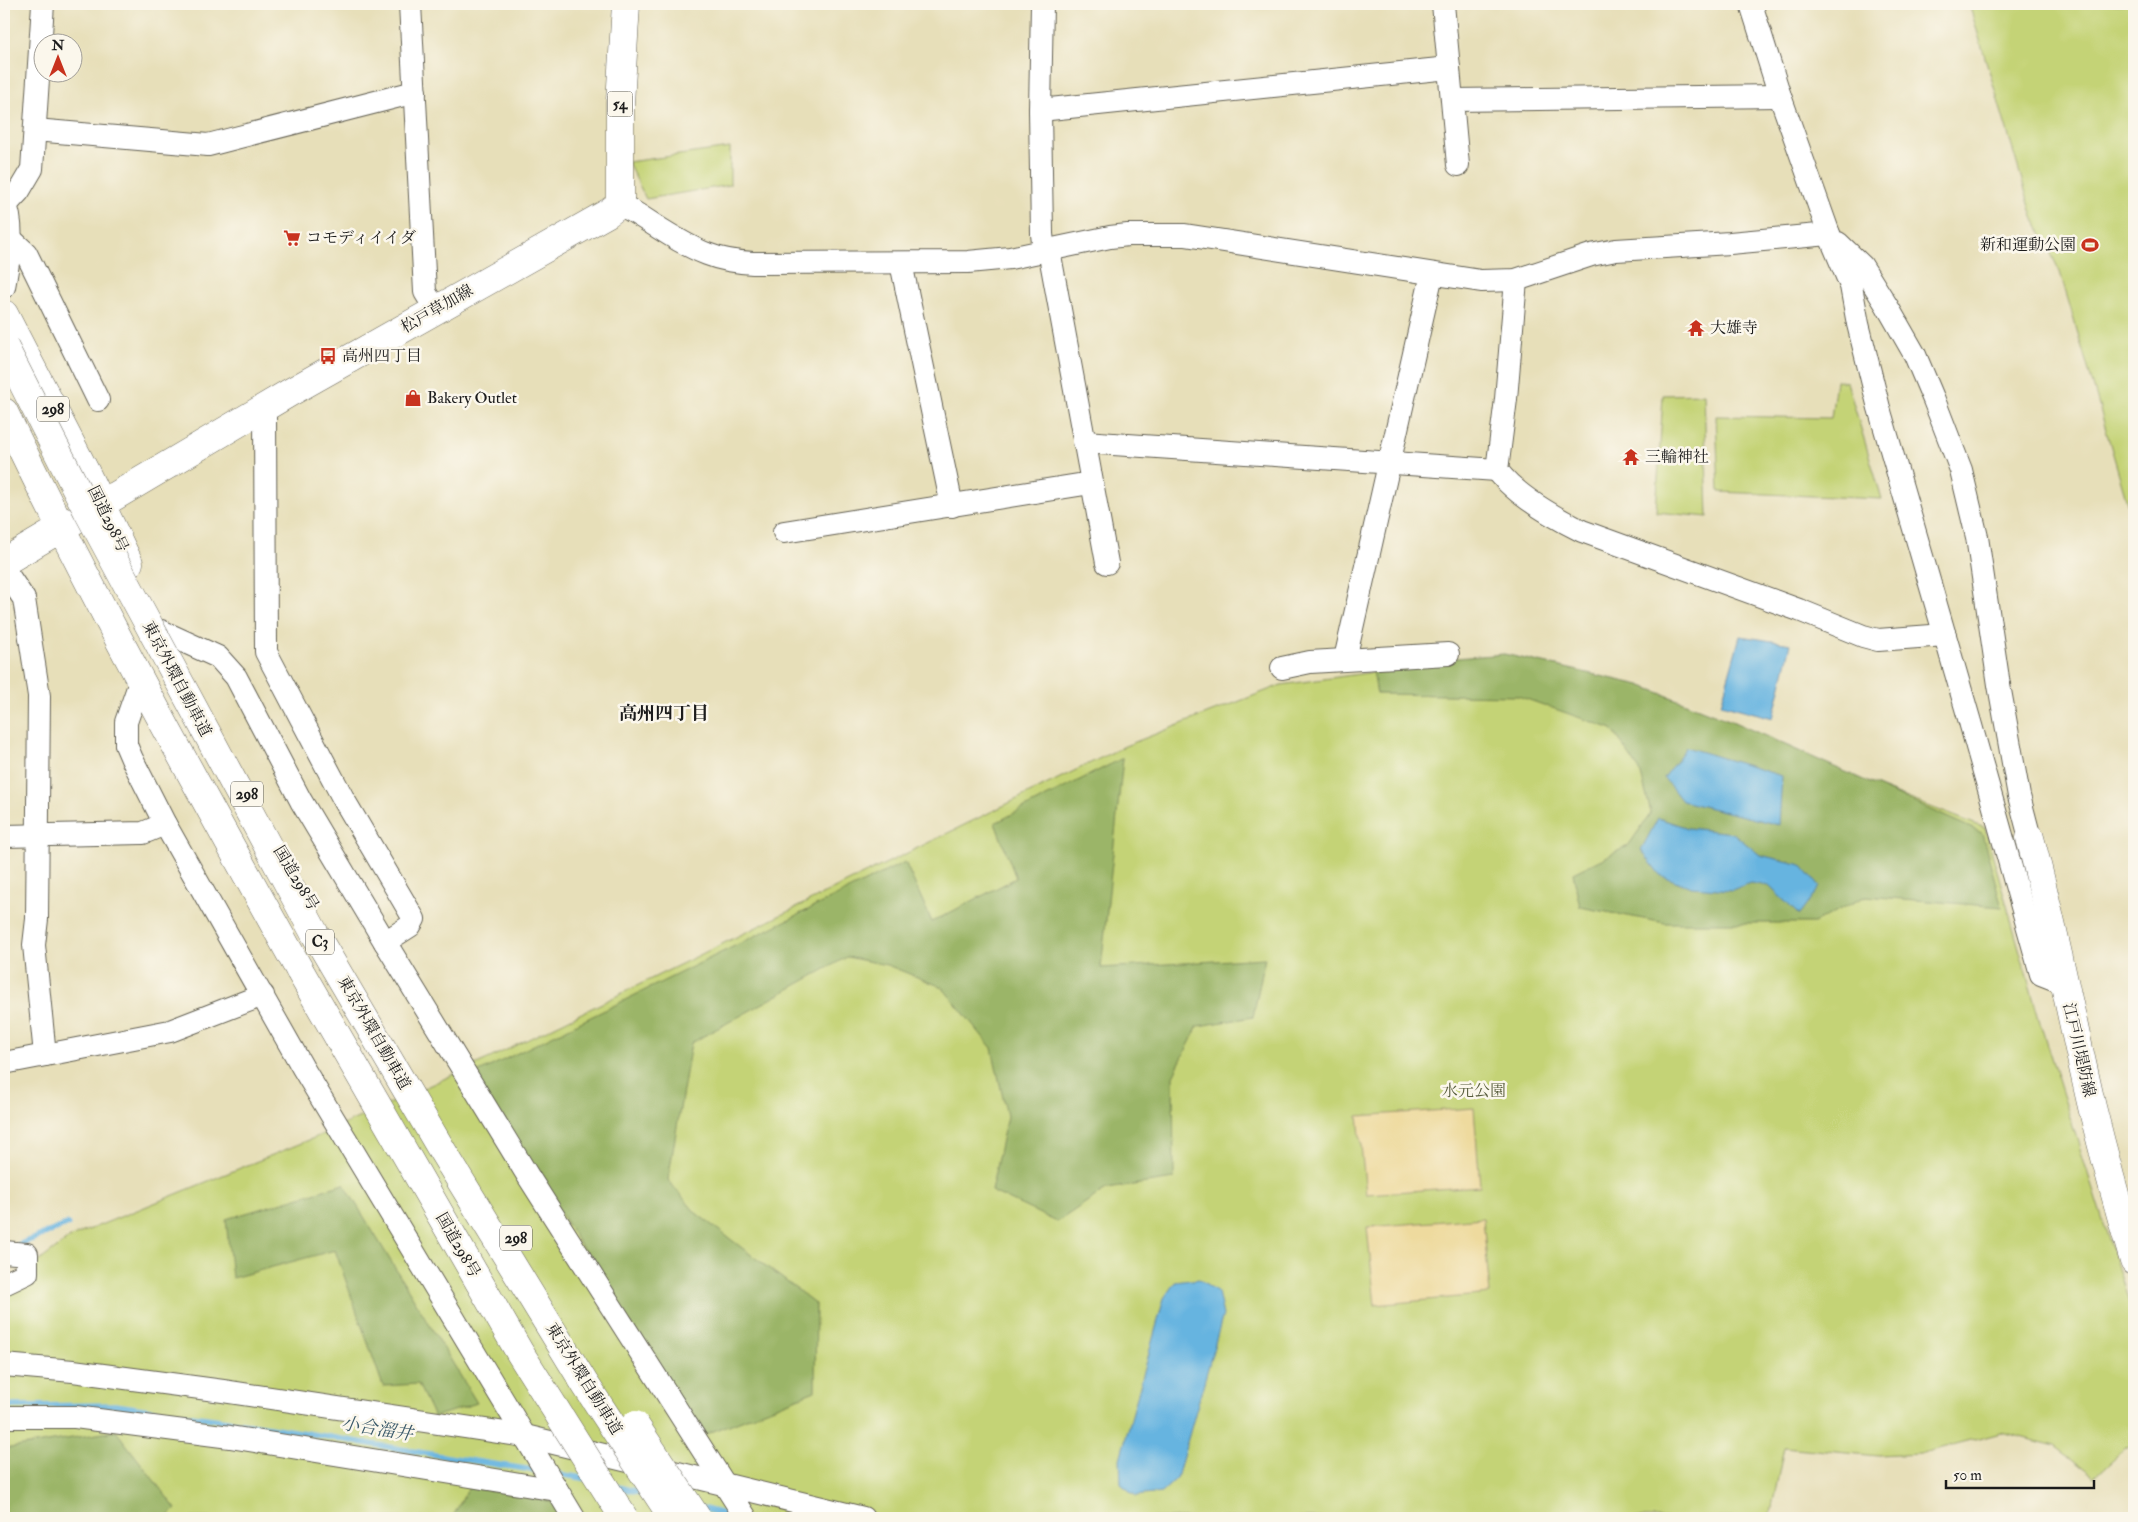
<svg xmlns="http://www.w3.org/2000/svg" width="2138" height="1522" viewBox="0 0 2138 1522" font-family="'IM FELL Double Pica','Noto Serif JP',serif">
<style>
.green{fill:#c4d376;stroke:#707849}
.forest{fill:#9bb567;stroke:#5c6842}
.sand{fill:#eeda9e;stroke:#857b5d}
.water{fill:#66b4e0;stroke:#41687e}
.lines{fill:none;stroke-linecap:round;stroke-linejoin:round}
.stream{stroke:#66b4e0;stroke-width:5.5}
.minor-casing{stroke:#636053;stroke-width:24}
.major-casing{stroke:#636053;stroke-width:29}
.highway-casing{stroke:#636053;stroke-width:29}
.minor{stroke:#fff;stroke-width:22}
.major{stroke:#fff;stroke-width:28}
.highway{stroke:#fff;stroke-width:28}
.highway-bridge-casing{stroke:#636053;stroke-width:29;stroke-linecap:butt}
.highway-bridge{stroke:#fff;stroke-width:28}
.labels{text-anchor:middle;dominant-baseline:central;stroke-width:5;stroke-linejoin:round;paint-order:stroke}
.shield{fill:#fbf7ec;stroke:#5f5e5a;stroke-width:1}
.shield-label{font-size:15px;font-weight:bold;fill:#1c1c1c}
.poi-label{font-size:16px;fill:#1c1c1c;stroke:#fbf7ec;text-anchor:start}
.street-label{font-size:16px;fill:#1c1c1c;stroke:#fbf7ec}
.park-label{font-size:16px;fill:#575c3c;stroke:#fbf7ec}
.neighbourhood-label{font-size:18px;font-weight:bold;fill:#1c1c1c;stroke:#fbf7ec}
.water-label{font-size:18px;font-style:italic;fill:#3a596a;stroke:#fbf7ec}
</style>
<rect width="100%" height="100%" fill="#fbf7ec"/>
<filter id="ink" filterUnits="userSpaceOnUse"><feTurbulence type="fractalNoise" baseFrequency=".02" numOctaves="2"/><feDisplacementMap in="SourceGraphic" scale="10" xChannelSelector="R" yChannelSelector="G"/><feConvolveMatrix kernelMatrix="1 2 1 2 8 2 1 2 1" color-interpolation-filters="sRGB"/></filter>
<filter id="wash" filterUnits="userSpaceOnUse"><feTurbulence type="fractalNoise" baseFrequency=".0096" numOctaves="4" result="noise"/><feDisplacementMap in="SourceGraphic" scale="20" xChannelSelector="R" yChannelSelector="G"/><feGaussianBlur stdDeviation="1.12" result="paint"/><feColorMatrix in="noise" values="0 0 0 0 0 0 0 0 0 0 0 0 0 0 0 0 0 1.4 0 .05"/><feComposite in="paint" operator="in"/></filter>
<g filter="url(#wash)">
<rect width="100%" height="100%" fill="#e7dfb9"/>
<g class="green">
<polygon points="1969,4 2134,4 2134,526 2060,272 2033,217"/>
<polygon points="730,148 730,185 646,199 628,162"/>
<polygon points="1836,380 1847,382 1882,499 1719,492 1716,416 1831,418"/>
<polygon points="1704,394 1708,517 1656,512 1663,395"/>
<polygon points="1416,666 1806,759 1985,828 2041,1026 2132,1312 2134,1328 2134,1445 2125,1449 2095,1477 2055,1446 2001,1432 1919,1454 1879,1456 1784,1447 1770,1518 4,1518 4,1288 71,1237 314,1138 492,1057 1125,746 1281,685"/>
</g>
<g class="forest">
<polygon points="1504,654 1640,685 1734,722 1982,833 2002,907 1866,896 1814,923 1665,923 1580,907 1573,873 1628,846 1651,813 1640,771 1612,729 1518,696 1377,694 1372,665"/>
<polygon points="1123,758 1101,968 1265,958 1253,1017 1198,1026 1173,1076 1174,1179 1106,1189 1057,1222 991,1191 1007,1116 992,1048 942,987 887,965 847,957 691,1043 668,1180 696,1213 816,1304 815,1391 701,1436 473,1075 905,862 932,922 1016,878 995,823"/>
<polygon points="344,1184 477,1403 434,1417 418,1384 383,1386 335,1250 232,1278 226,1219"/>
<polygon points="116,1431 176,1509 167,1518 4,1518 4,1449"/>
<polygon points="469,1487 555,1502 565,1518 452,1518"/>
</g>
<g class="sand">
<polygon points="1474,1108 1480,1186 1366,1194 1358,1116"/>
<polygon points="1483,1218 1490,1294 1375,1305 1367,1227"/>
</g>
<g class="water">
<polygon points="1740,636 1791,644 1773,718 1721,704"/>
<polygon points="1686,747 1782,776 1779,825 1682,801 1664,778"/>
<polygon points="1658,818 1688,828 1733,833 1760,855 1802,865 1820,887 1799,915 1769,886 1750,883 1732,890 1691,887 1660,875 1641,850"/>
<polygon points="1199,1279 1218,1292 1223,1315 1177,1478 1161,1493 1136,1496 1121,1484 1120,1459 1164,1298 1175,1282"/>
</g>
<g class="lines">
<g class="stream">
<polyline points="18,1245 68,1224"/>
<polyline points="11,1406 115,1405 270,1427 448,1457 539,1471"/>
<polyline points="553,1473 588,1479"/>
<polyline points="614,1486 646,1494"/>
<polyline points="701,1508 738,1518"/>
</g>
</g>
</g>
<g filter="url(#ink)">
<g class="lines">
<g class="minor-casing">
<g id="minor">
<polyline points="410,4 425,292 436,310"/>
<polyline points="1042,4 1040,110 1042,234 1044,251"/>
<polyline points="1443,4 1458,165"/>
<polyline points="1751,4 1780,96 1829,234 1851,286 1858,324 1879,408 1970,722 2041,974 2064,983"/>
<polyline points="1453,100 1780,96"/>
<polyline points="1040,110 1449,68"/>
<polyline points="35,130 208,145 415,92"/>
<path d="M4 199C16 228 9 258 4 287"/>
<path d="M620 204C649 220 676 242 707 254 722 260 737 262 753 263L968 262 1010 258 1110 237 1128 235H1185L1481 281 1516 280 1591 255 1616 250 1730 243 1829 234"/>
<polyline points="6,205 19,191 32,169 43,4"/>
<polyline points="12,240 26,253 98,400"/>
<polyline points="1838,243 1862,266 1887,306 1915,355 1934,400 1961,470 1977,537 1999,685 2019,796 2030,838"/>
<polyline points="1049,250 1107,563"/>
<polyline points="901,263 952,506"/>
<path d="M1516 280 1506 399 1497 470C1515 495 1554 517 1582 531L1799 610 1863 636 1878 640 1945 635"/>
<polyline points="265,407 266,652 344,800 414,919 410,926 385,942"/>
<polyline points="1084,442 1497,470"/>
<polyline points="784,532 1091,483"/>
<polyline points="4,569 24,599 39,696 37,919 34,945 45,1055"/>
<polyline points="161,631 218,657 236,677 301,801 385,942 528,1176 746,1518"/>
<polyline points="1345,659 1432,274"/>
<polyline points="1282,668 1310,662 1448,654"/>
<polyline points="140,682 126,722 126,745 132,759 165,824 303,1068 574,1518"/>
<polyline points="4,836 143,833 165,824"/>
<polyline points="4,1063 170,1031 263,995"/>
<polyline points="4,1252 27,1254 27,1273 4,1284"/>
<polyline points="4,1365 73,1371 223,1391 525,1436 863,1518"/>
<polyline points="4,1417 75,1417 230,1437 557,1490"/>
</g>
</g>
<g class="major-casing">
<g id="major">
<polyline points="4,562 289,393 608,213 620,204 620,103 626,4"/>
<path d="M2030 838C2054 927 2071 1017 2092 1107 2105 1159 2119 1210 2134 1261"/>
</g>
</g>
<g class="highway-casing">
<g id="highway">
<polyline points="4,314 86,473 129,563"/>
<path d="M4 412C95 602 197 786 300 971"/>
</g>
</g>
<use href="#minor" class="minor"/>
<use href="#major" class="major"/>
<use href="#highway" class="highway"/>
<g class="highway-bridge-casing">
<g id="highway-bridge">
<polyline points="4,346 87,510 315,934 443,1152 585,1384 673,1518"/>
<polyline points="300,971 520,1353 624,1518"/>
<polyline points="635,1425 697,1518"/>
</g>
</g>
<use href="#highway-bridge" class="highway-bridge"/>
</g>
</g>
<defs>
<g id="supermarket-bare" transform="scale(1.35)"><path d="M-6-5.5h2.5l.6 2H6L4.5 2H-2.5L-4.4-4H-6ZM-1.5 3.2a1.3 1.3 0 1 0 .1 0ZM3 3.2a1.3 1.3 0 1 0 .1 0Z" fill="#c8321e" stroke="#fbf7ec" stroke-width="2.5" paint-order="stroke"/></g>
<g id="stadium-bare" transform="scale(1.35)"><path d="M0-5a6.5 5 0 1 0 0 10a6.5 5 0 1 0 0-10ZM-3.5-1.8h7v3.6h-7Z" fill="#c8321e" stroke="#fbf7ec" stroke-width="2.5" paint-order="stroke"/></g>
<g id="temple-bare" transform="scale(1.35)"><path d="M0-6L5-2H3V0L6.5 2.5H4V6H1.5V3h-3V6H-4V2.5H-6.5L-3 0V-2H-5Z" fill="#c8321e" stroke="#fbf7ec" stroke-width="2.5" paint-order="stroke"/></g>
<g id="bus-bare" transform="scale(1.35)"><path d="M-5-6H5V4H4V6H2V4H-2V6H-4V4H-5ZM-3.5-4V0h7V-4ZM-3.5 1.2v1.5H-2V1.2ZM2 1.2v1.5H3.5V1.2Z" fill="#c8321e" stroke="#fbf7ec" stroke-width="2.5" paint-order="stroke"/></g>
<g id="shop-bare" transform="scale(1.35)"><path d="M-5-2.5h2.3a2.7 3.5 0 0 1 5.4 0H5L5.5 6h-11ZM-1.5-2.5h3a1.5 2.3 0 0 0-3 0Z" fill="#c8321e" stroke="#fbf7ec" stroke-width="2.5" paint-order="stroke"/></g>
</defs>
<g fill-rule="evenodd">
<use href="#supermarket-bare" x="292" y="238"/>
<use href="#stadium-bare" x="2090" y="245"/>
<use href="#temple-bare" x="1696" y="328"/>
<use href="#bus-bare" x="328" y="356"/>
<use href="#shop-bare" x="413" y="398"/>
<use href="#temple-bare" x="1631" y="457"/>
</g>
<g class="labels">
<g class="shield">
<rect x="607.5" y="91.5" width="25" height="25" rx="4"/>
<rect x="37" y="396.5" width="32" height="25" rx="4"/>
<rect x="231" y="781.5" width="32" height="25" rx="4"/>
<rect x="306" y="929.5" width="28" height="25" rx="4"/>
<rect x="500" y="1225.5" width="32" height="25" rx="4"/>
</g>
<g class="shield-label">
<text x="620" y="104">54</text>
<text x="53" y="409">298</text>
<text x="247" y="794">298</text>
<text x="320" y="942">C3</text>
<text x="516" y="1238">298</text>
</g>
<g class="poi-label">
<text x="306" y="238">コモディイイダ</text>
<text x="2076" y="245" text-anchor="end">新和運動公園</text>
<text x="1710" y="328">大雄寺</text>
<text x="342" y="356">高州四丁目</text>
<text x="427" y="398">Bakery Outlet</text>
<text x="1645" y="457">三輪神社</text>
</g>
<g class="street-label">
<text transform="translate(437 309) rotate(-30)">松戸草加線</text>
<text transform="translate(108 519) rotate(64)">国道298号</text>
<text transform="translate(177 679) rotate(62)">東京外環自動車道</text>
<text transform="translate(296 878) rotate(59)">国道298号</text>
<text transform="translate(374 1033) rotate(60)">東京外環自動車道</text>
<text transform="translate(2079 1050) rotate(77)">江戸川堤防線</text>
<text transform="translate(458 1245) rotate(60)">国道298号</text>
<text transform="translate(584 1379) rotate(58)">東京外環自動車道</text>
</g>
<g class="park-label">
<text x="1474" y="1091">水元公園</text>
</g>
<g class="neighbourhood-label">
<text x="664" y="713">高州四丁目</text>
</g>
<g class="water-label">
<text transform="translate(377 1429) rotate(9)">小合溜井</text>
</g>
</g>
<rect width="2138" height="1522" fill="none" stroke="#fbf7ec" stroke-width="20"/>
<g transform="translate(58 58)"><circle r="24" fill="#fbf7ec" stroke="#a29f99"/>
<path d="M0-4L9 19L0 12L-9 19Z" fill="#c8321e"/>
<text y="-8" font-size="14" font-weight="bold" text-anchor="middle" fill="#1c1c1c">N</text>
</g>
<path d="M1946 1480v8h148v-8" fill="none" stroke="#1c1c1c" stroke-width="2.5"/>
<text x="1953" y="1480" font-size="15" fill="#1c1c1c" stroke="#fbf7ec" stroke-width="4" paint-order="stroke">50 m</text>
</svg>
